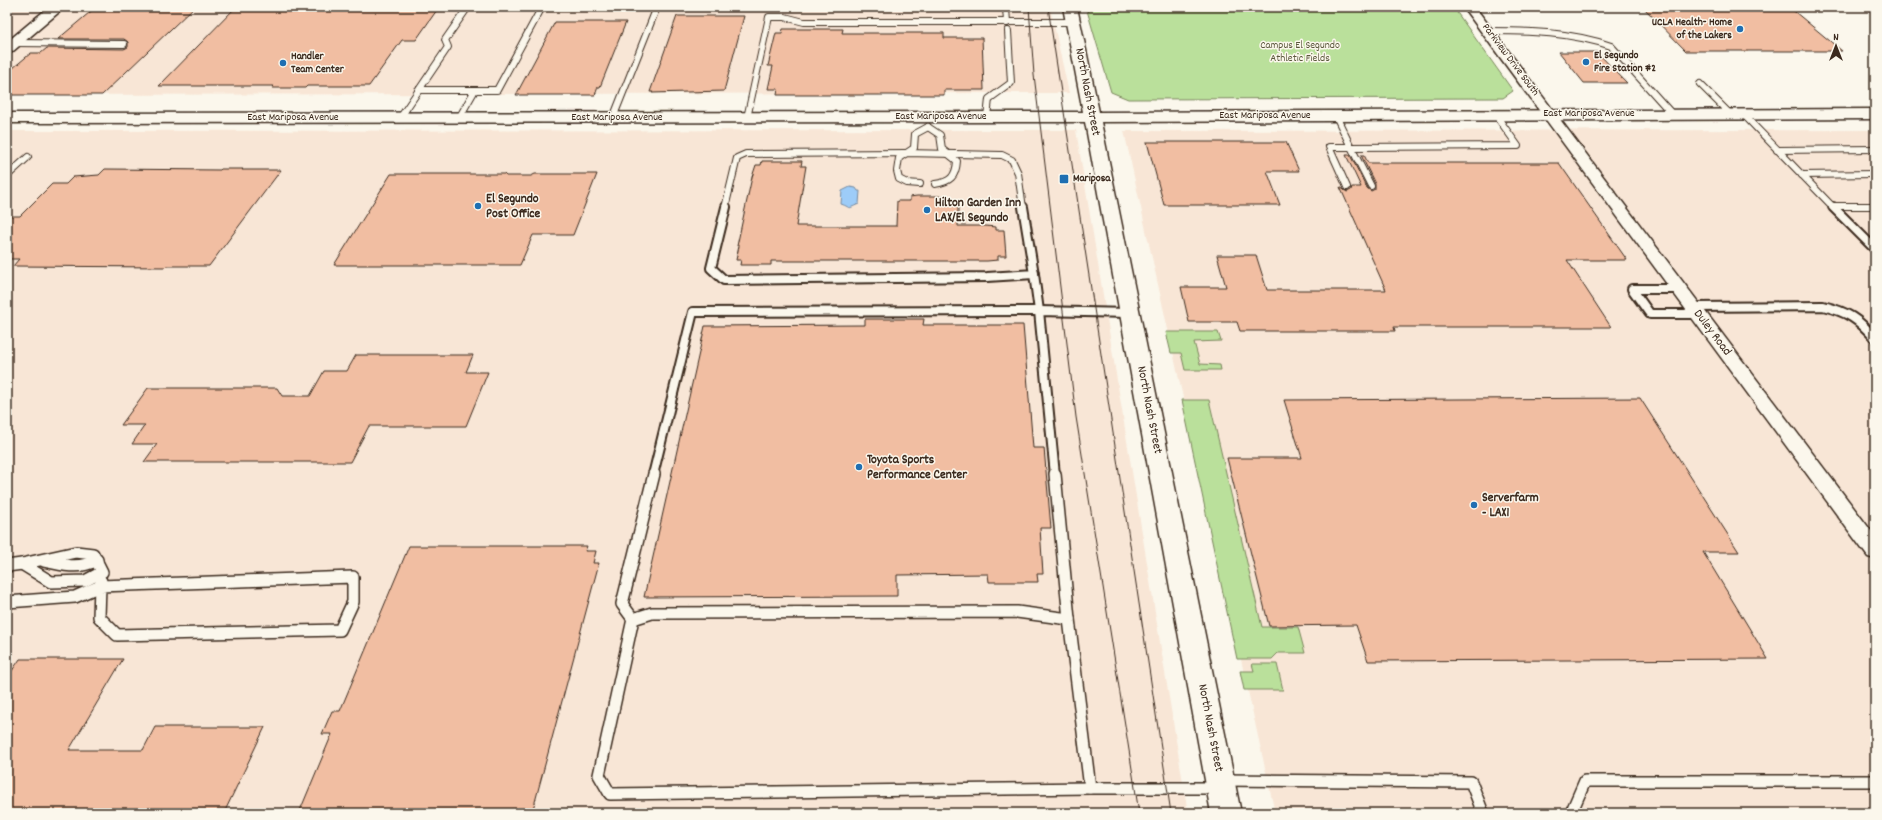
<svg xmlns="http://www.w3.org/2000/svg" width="1882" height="820" viewBox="0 0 1882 820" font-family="Dekko,sans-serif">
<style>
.built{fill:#f8e6d6}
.green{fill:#bae09b;stroke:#7a855c}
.water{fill:#9dccf8;stroke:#768ba1}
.building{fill:#f1bea2;stroke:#3b2a1e}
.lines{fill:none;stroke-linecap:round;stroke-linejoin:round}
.service-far2-casing{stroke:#3b2a1e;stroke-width:8}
.service-far1-casing{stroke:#3b2a1e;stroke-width:12}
.service-casing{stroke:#3b2a1e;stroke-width:14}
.minor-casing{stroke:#3b2a1e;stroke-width:3}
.tertiary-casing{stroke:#3b2a1e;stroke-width:3}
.service-far2{stroke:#fbf7ec;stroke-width:6}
.service-far1{stroke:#fbf7ec;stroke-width:8}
.service{stroke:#fbf7ec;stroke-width:11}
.minor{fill:#fbf7ec;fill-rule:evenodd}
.tertiary{fill:#fbf7ec;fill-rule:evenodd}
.tram{stroke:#3b2a1e;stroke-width:1}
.poi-dot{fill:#1f6fb2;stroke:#fbf7ec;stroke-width:1.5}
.labels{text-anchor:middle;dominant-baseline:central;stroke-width:3;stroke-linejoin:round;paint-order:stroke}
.far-poi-label{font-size:11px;font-weight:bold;fill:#3b2a1e;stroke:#fbf7ec;text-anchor:start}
.far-park-label{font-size:11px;fill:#5b583d;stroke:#fbf7ec}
.far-street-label{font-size:11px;fill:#3b2a1e;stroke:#fbf7ec}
.street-label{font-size:13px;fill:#3b2a1e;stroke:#fbf7ec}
.poi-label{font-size:13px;font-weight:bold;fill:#3b2a1e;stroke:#fbf7ec;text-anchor:start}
</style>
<rect width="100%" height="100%" fill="#fbf7ec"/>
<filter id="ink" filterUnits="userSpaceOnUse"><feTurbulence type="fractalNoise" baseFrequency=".025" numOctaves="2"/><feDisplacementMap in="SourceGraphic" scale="8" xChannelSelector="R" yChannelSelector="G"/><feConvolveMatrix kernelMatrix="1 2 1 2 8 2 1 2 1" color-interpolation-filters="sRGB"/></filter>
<g filter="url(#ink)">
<g class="built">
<polygon points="7,7 1050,7 1069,93 7,95"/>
<polygon points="1076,130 1188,813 7,813 7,131"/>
<polygon points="1875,130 1875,813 1275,813 1124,131"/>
</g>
<g class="green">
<polygon points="1086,7 1453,7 1513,91 1503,98 1128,99 1111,92"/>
<polygon points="1166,332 1218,332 1221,341 1194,342 1200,364 1220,365 1221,370 1185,370 1181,353 1171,353"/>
<polygon points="1182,400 1209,400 1262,627 1298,627 1305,653 1278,653 1272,659 1237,659"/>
<polygon points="1252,664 1277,664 1283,690 1244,690 1240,671 1254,671"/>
</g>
<path class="water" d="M850 187 856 188 858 191H860L859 204C845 210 853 208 841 204L842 191Z"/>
<g class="building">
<polygon points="96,7 194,7 102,95 7,95 7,73 31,53 41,53 47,48 124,49 128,47 128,42 124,39 58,39"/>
<polygon points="236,7 439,7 416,40 402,40 369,86 307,86 305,88 272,88 274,86 159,86"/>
<polygon points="1643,7 1789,7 1842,51 1686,51"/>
<polygon points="677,16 744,16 724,91 652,93 653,92 650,92"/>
<polygon points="555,22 626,22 600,87 598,87 595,95 516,95"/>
<polygon points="783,29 843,29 842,33 944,33 944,38 982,38 984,90 944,90 944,95 777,95 778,89 768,89 773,66 768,66 776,33 782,33"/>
<polygon points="1559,52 1597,52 1627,83 1584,83"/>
<polygon points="1147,142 1286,142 1299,171 1267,171 1280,205 1164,205"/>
<polygon points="1346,155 1350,155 1367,188 1371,191 1375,189 1375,184 1361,155 1364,155 1368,163 1559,163 1627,260 1567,260 1611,327 1394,327 1395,331 1240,331 1237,322 1189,322 1181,287 1226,287 1217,255 1256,255 1267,290 1386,290 1340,187 1347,192 1351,190 1352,187 1361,187"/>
<polygon points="762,161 802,161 801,166 806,166 796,226 896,226 897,201 910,201 910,197 917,196 938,196 945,197 945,201 958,201 958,226 985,226 996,227 996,230 1004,230 1006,256 998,256 998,260 987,261 771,261 771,265 740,265 741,260 736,260 739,246 737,246 752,177 756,165 761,165"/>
<polygon points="105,169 220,170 221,169 243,169 242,170 281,170 209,266 166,266 165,267 13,266 19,259 7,259 7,216 20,216 52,184 66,184 73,177 99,175"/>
<polygon points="391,174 504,174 506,176 531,176 535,174 597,174 573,235 533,235 520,265 334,265"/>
<polygon points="865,319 924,319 923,325 1023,325 1033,448 1044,448 1051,528 1040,528 1043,574 1037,574 1038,582 989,582 988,574 897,575 897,596 644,597 705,326 865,325"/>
<polygon points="356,355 473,355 466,372 488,372 466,426 369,426 350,462 144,462 157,444 132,444 145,425 121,425 148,388 277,388 282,396 310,396 324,371 347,371"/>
<polygon points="1640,398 1739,552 1703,552 1768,659 1368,661 1356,625 1269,626 1227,458 1302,458 1284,400"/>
<polygon points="409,546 587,546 585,551 596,551 593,563 599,563 532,813 299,813 332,734 322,734 332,711 340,711"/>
<polygon points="20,659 123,659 69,750 143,750 155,727 265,727 224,813 7,813 7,678"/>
</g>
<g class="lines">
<g class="service-far2-casing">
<g id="service-far2">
<polyline points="1006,7 1007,23"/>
<path d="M1488 31C1530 31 1571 32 1611 46L1672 114"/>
<polyline points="14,43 124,44"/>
<polyline points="1700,84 1730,114"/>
<polyline points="418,90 475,90"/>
<polyline points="1743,114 1834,208"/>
<polyline points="1336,116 1351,147 1518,146 1495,114"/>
<polyline points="987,117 989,99 1011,83 1008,31"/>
<polyline points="400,118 448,47 445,40 468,7"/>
<polyline points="459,118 475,90 497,90 542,7"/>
<polyline points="613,118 657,7"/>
<polyline points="747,118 769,17 785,17 804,22 1073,22"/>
<path d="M928 127 940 135 942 149 957 161C956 177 950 182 935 184"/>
<polyline points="1777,150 1875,149"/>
<polyline points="1802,175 1875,174"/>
<polyline points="7,176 28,157"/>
<polyline points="920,184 907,183 899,179 897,171 899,158 914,148 915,134 928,127"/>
<polyline points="1347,187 1329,147 1351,147 1371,186"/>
<polyline points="1832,206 1875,206"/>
<polyline points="725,208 737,158 746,154 906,153 1002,155 1012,160 1018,173 1023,208"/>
</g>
</g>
<g class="service-far1-casing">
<g id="service-far1">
<polyline points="726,207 711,268 724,280 987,277 1034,274 1023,207"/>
<polyline points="1833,207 1875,249"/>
<polyline points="1680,289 1632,289 1650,314 1699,314"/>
<path d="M1694 307 1823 306C1848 312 1858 319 1875 338"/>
<polyline points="653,475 693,312 1039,311 1034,274"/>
<polyline points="1055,475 1039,311 1130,313"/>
</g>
</g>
<g class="service-casing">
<g id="service">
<polyline points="1055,474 1069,619 1090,788 1218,788"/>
<polygon points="76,552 93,554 102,572 85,581 51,582 22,564"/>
<path d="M44 561C65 565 77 570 97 560"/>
<polyline points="7,566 22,564"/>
<polygon points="353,577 353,602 340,630 117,635 99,617 100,586"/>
<polyline points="7,602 75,597 100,586 101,581"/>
<polyline points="633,619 622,604 654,474"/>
<polyline points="1069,619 1017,612 652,613 633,619 599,775 610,794 1090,788"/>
<polyline points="1223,780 1471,782 1483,813"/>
<polyline points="1571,813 1585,781 1875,781"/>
</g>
</g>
<g class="minor-casing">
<polygon id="minor" points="1463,7 1475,7 1875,536 1875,559 1868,557"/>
</g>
<g class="tertiary-casing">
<g id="tertiary">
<polygon points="49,7 65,7 12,52 7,53 7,42"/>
<polygon points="1063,7 1077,7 1099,112 1875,109 1875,119 1101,122 1241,813 1211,813 1085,122 7,123 7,113 1083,112"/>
</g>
</g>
<use href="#service-far2" class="service-far2"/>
<use href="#service-far1" class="service-far1"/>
<use href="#service" class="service"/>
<use href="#minor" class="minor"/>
<use href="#tertiary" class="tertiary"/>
<g class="tram">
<polyline points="1029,7 1034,75 1076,417 1139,813"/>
<polyline points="1048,7 1171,813"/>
</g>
</g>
</g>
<g class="poi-dot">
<circle cx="1740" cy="29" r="4"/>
<circle cx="1586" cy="62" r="4"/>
<circle cx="283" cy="63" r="4"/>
<rect x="1059" y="174" width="10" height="10" rx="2"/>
<circle cx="478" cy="206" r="4"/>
<circle cx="927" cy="210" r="4"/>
<circle cx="859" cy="467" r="4"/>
<circle cx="1474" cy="505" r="4"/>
</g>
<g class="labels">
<g class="far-poi-label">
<text x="1732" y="23" text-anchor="end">UCLA Health- Home<tspan x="1732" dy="13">of the Lakers</tspan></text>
<text x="1594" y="56">El Segundo<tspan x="1594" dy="13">Fire Station #2</tspan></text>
<text x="291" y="57">Handler<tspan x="291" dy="13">Team Center</tspan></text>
<text x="1073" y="179">Mariposa</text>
</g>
<g class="far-park-label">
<text x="1300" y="46">Campus El Segundo<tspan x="1300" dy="13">Athletic Fields</tspan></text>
</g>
<g class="far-street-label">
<text transform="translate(1510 60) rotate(53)">Parkview Drive South</text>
<text x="1589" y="114">East Mariposa Avenue</text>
<text x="1265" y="116">East Mariposa Avenue</text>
<text x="941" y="117">East Mariposa Avenue</text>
<text x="293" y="118">East Mariposa Avenue</text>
<text x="617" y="118">East Mariposa Avenue</text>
</g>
<g class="street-label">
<text transform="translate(1087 92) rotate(79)">North Nash Street</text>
<text transform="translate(1712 333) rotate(53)">Duley Road</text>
<text transform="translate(1149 410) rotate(79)">North Nash Street</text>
<text transform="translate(1210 728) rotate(79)">North Nash Street</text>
</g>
<g class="poi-label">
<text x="486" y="199">El Segundo<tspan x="486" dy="15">Post Office</tspan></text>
<text x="935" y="203">Hilton Garden Inn<tspan x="935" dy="15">LAX/El Segundo</tspan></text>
<text x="867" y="460">Toyota Sports<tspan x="867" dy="15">Performance Center</tspan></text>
<text x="1482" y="498">Serverfarm<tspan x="1482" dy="15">- LAX1</tspan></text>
</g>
</g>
<rect width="1882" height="820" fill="none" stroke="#fbf7ec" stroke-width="24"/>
<rect x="12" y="12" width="1858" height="796" fill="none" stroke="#3b2a1e" stroke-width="1.5" filter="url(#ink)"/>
<g transform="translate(1836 46)" stroke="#fbf7ec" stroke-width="3" paint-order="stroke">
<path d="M0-3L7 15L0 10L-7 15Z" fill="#3b2a1e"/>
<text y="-6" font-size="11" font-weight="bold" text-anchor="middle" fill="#3b2a1e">N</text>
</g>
</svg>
